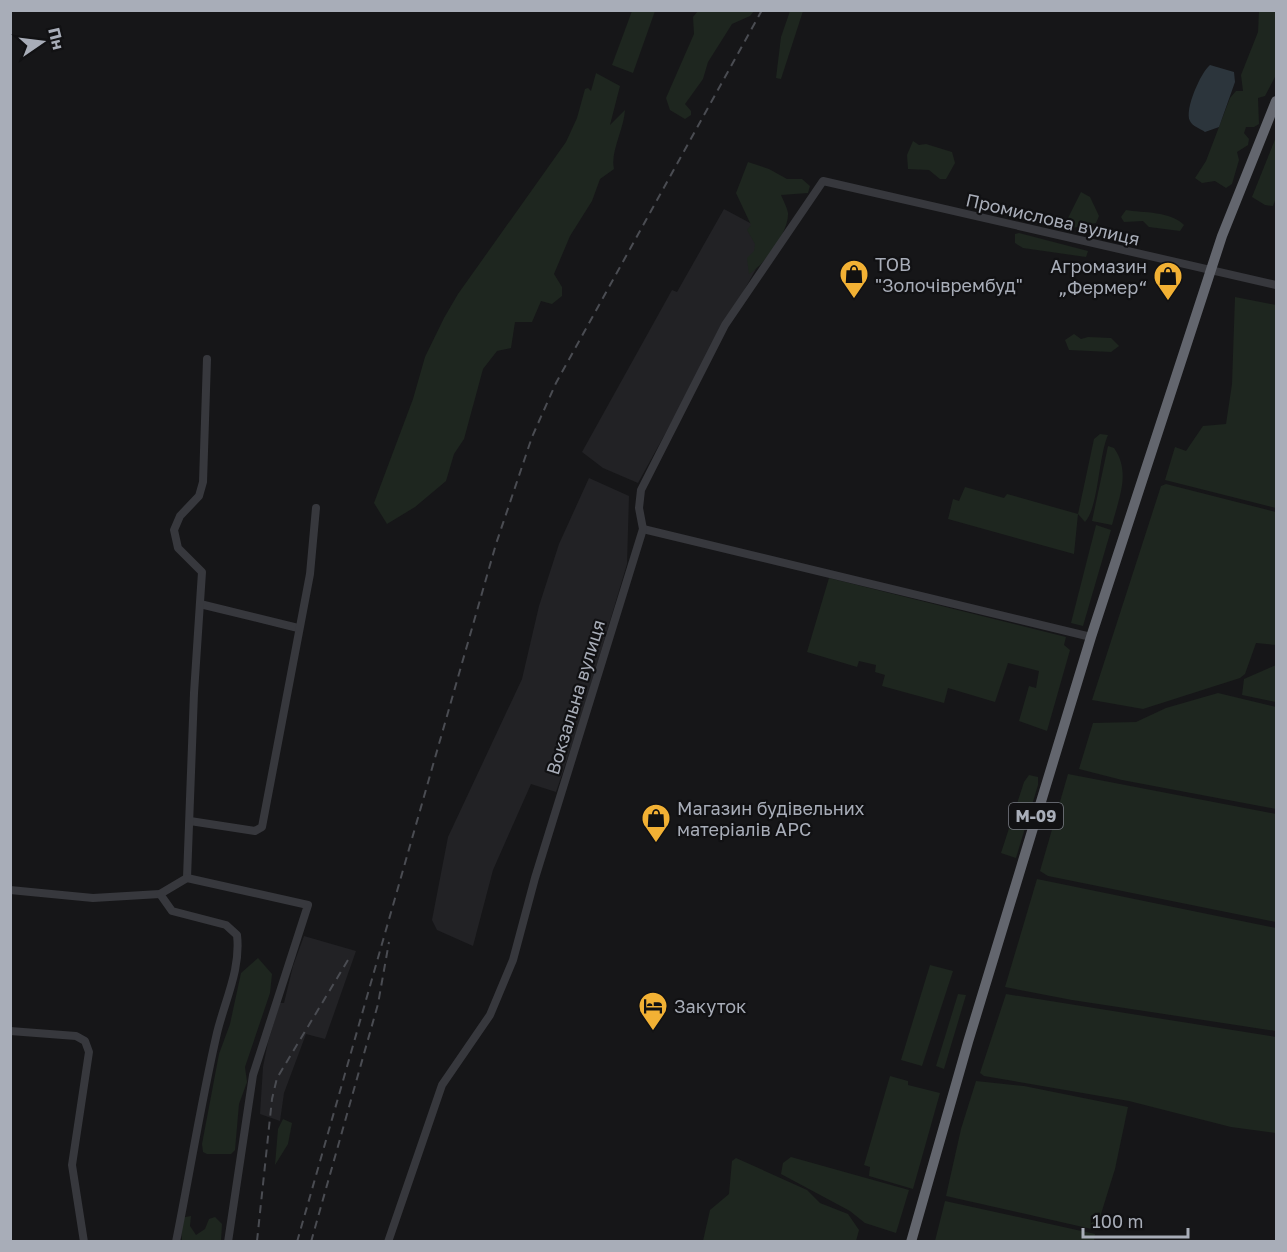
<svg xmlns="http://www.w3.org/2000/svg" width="1287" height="1252" viewBox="0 0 1287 1252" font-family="'Golos Text',sans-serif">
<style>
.built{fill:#222225}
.green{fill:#1e261f}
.water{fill:#2c353c}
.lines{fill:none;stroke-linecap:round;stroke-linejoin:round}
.minor{stroke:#37383d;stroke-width:8}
.highway{stroke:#63666e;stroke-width:10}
.rail{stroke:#4a4c52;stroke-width:2;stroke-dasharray:8 6;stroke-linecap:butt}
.labels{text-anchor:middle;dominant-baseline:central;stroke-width:4.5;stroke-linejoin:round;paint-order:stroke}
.shield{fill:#111113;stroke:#7b7e86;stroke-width:1.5}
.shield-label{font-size:16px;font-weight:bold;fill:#a8adb8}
.street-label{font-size:18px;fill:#a8adb8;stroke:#111113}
.poi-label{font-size:18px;fill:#a8adb8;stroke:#111113;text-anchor:start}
</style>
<rect width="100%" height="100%" fill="#161618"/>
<g class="built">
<polygon points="724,209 774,236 638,483 603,468 582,452 672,290 677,292"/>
<polygon points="589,478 629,496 627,564 579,725 556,792 531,784 493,870 473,946 437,930 432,920 448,837 522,679 539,606 559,544"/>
<polygon points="304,936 356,951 325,1039 306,1034 284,1093 280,1121 260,1114 263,1067 268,1042 280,1003 284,1003 293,966"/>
</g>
<g class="green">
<polygon points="632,11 655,11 633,73 612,65"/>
<polygon points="698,11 754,11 750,16 732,24 708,62 703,79 685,104 691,111 691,115 685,119 670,110 666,98 694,34 693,17"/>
<polygon points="790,11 803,11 781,79 776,78 781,37"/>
<polygon points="1259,11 1276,11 1276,75 1265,96 1258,98 1259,124 1254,127 1246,127 1244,133 1249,139 1248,145 1237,152 1239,160 1232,184 1226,188 1215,181 1202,183 1195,178 1206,161 1230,98 1236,91 1243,91 1241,75 1258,32"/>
<path d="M596 73 620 86 610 125 625 110C624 129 610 152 614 169L600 179 592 201 570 236 554 274 562 287V296L552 304 541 301 532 322H515L511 348 497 351 483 369 464 439 454 454 446 481 415 507 387 524 374 503 413 399 425 357 444 318 458 294 566 142 577 118 585 89 588 88 591 91Z"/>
<polygon points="1276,137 1276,198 1273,206 1265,205 1252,197"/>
<polygon points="913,141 919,145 926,144 952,152 955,163 946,179 940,179 929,170 908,169 907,155"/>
<path d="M748 162 769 169 787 179H802L810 186 808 193 781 195C783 200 787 207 788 213 789 232 764 265 749 274L747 258 754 251 755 244 747 230 751 225 736 193Z"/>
<polygon points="1081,192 1090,197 1099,216 1096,223 1068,229 1064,226"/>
<path d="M1126 210C1143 213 1171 211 1184 225L1180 231 1149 227 1143 221 1124 222 1121 217Z"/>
<polygon points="1019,233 1088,251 1086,257 1023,248 1015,243 1015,234"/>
<polygon points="1235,297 1276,305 1276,508 1165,480 1175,447 1186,451 1203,426 1226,424 1232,384"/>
<polygon points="1074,334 1081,339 1088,337 1111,338 1119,346 1111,352 1069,350 1065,340"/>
<path d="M1100 434 1108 435C1098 458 1099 506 1085 522L1078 514 1074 554 948 519 953 499 959 501 965 487 1004 498 1007 494 1078 514 1094 439Z"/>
<path d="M1108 446 1114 448C1131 472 1119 498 1112 525L1092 521Z"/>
<polygon points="1166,484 1276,512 1276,645 1256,643 1245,674 1240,678 1143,709 1092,700 1161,486"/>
<polygon points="1096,525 1111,530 1083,626 1071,623"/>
<polygon points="829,578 1066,637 1064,645 1070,650 1047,731 1019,721 1029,686 1036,688 1039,671 1008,663 995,702 948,688 944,703 882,686 885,675 875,672 876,665 859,661 857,667 807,652"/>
<polygon points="1276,665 1276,702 1242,695 1244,679"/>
<polygon points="1218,693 1276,707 1276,809 1122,780 1079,769 1093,723 1136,722 1166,708"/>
<polygon points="1068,774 1276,814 1276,922 1048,876 1040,871"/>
<polygon points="1029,775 1038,777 1038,785 1016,858 1001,853 1024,782"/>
<polygon points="1037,879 1276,928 1276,1031 1072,1000 1005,987"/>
<polygon points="258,958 272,974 270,993 245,1067 247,1082 239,1104 235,1150 231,1154 207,1154 203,1152 202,1144 219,1054 230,1024 241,973"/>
<polygon points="930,965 953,971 922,1066 901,1060"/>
<polygon points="958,994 966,995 944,1069 936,1066"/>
<polygon points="1006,994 1276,1037 1276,1133 1231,1127 1129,1101 984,1076 980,1073"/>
<polygon points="890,1076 908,1081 908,1085 940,1093 913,1189 869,1176 870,1167 864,1165"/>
<polygon points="976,1081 1024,1086 1128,1107 1115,1169 1096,1230 946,1196 961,1129"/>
<polygon points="283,1119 292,1123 288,1144 275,1165 278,1129"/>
<polygon points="791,1157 909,1190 896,1233 865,1223 850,1211 781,1174 783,1163"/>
<polygon points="736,1158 807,1190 820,1203 848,1214 859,1230 856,1241 703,1241 710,1210 729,1194 732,1161"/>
<polygon points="945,1201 1095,1234 1094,1241 935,1241"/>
<polygon points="191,1216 190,1226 196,1235 205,1229 209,1219 215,1217 222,1224 221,1241 182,1241 180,1218"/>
</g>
<path class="water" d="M1210 65 1234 72 1235 82 1219 127 1205 132C1201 129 1192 126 1190 121 1184 110 1201 72 1210 65Z"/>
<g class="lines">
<g class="minor">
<polyline points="643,529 1091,637"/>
<polyline points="200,604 298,628"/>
<polyline points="190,821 255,831 262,827 310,574 316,508"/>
<polyline points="187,878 194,693 202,572 178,548 174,530 180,516 199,496 203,482 207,359"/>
<polyline points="10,890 93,898 160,894"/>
<polyline points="10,1031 76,1036 85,1041 89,1052 72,1165 84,1242"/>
<path d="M176 1242C190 1172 201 1102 217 1033 225 1000 241 969 237 935L226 925 172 911 160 894 187 878 308 905 253 1075 228 1242"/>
<polyline points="388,1242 442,1085 490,1015 513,960 535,878 643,529 639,508 641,490 725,325 823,181 1276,285"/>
</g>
<polyline class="highway" points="911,1242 968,1042 1091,637 1222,236 1276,101"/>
<g class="rail">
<polyline points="257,1241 272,1099 277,1078 351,955"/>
<polyline points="297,1242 496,544 532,437 556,383 762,10"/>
<polyline points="311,1242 378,1004 389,942"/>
</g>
</g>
<defs>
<g id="shop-pin" transform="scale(1.5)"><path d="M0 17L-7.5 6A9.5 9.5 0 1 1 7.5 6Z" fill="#f2b134" stroke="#111113"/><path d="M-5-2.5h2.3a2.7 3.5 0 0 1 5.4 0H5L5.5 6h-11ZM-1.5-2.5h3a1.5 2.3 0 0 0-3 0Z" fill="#111"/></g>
<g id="hotel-pin" transform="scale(1.5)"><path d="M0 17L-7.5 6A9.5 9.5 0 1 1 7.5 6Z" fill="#f2b134" stroke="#111113"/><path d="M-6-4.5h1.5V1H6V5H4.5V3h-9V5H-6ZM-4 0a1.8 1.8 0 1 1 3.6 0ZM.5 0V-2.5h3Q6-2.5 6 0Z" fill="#111"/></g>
</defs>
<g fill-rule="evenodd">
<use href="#shop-pin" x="854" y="274"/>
<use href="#shop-pin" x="1168" y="276"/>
<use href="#shop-pin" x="656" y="818"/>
<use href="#hotel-pin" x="653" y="1006"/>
</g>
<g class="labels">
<rect class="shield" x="1009" y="803" width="54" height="26" rx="4.5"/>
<g class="shield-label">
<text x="1036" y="816">М-09</text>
</g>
<g class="street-label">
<text transform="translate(1053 219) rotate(13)">Промислова вулиця</text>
<text transform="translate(575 697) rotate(-73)">Вокзальна вулиця</text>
</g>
<g class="poi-label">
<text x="875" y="264">ТОВ<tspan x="875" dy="21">"Золочіврембуд"</tspan></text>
<text x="1147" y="266" text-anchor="end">Агромазин<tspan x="1147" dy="21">„Фермер“</tspan></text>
<text x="677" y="808">Магазин будівельних<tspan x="677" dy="21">матеріалів APC</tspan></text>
<text x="674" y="1006">Закуток</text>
</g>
</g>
<rect width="1287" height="1252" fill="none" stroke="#a8adb8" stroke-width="24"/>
<g transform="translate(42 42) rotate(76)" stroke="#111113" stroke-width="4.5" paint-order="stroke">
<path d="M0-4.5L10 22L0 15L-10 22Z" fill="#a8adb8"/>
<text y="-9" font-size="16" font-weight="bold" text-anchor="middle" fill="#a8adb8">Пн</text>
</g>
<path d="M1083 1228v9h105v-9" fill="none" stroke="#a8adb8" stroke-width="3"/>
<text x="1092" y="1228" font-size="18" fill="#a8adb8" stroke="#111113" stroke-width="4.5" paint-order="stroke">100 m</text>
</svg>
